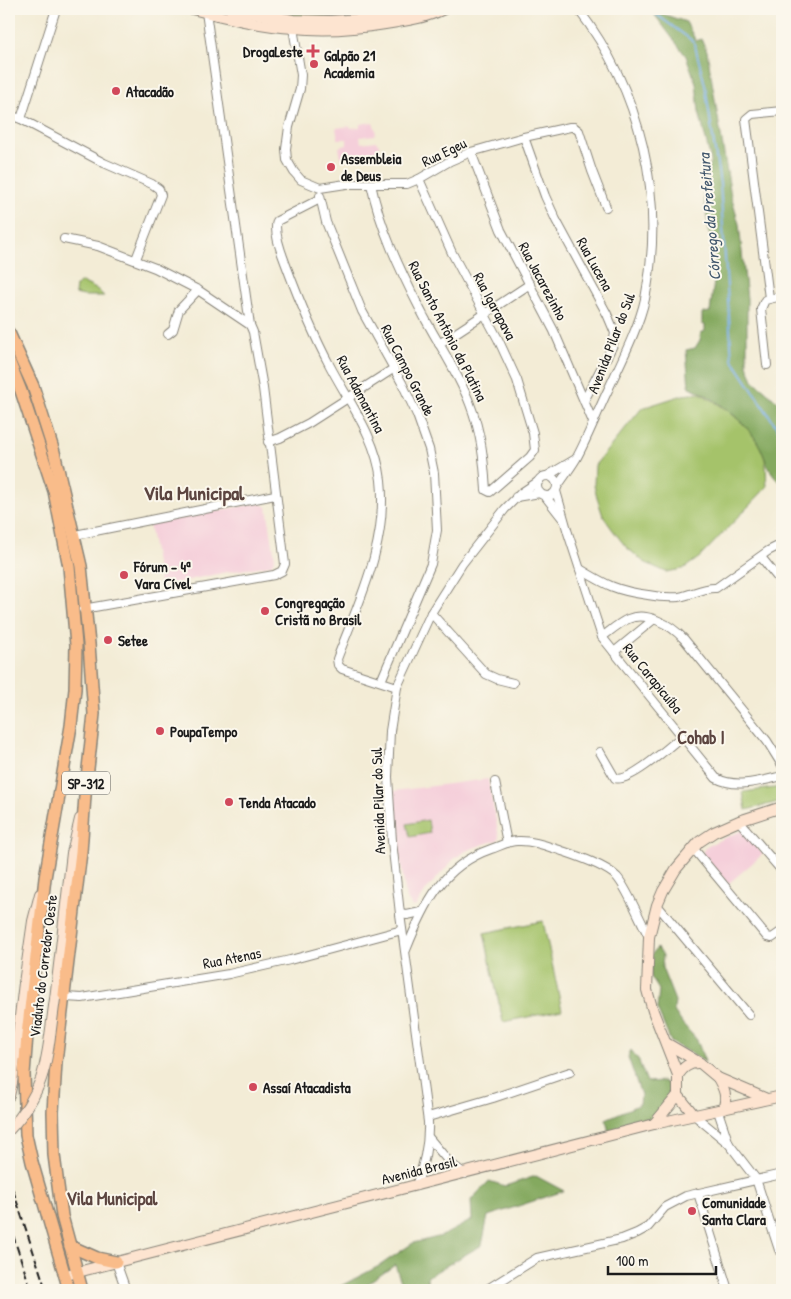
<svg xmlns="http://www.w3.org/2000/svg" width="791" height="1299" viewBox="0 0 791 1299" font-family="'Patrick Hand',sans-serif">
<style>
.built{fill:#f5cfda}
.green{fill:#a5c36b;stroke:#607044}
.forest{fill:#84a95f;stroke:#50623e}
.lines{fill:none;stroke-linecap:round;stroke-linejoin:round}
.stream{stroke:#77ade5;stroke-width:2}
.street-casing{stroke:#888479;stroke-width:10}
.secondary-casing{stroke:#888479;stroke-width:12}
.primary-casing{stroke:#888479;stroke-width:14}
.street{stroke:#fff;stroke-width:8}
.secondary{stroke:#fde4d0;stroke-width:10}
.primary{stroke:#f9bc8a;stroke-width:11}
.rail{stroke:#1c1c1c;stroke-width:2;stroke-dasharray:8 4;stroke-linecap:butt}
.secondary-bridge-casing{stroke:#888479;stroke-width:12;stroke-linecap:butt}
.secondary-bridge{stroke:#fde4d0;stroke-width:10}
.poi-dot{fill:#d1495b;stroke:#fbf7ec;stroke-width:2}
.labels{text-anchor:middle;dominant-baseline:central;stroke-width:4;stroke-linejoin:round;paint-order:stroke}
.shield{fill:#fbf7ec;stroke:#5f5e5a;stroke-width:1}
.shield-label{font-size:14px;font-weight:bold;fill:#1c1c1c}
.poi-label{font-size:15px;font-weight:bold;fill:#1c1c1c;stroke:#fbf7ec;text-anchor:start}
.street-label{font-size:15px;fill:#1c1c1c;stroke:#fbf7ec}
.water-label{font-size:16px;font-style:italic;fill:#40566c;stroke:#fbf7ec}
.quarter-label{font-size:18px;font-weight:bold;fill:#5c4540;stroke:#fbf7ec}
.district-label{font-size:20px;font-weight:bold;fill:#5c4540;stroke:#fbf7ec}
</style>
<rect width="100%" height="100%" fill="#fbf7ec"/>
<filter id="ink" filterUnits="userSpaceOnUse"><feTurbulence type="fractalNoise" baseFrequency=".02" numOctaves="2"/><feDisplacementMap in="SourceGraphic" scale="10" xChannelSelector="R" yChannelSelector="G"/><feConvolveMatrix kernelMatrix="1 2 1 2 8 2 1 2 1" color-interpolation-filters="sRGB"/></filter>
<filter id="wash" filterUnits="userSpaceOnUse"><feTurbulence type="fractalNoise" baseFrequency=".0096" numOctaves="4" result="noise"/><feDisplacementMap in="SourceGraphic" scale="20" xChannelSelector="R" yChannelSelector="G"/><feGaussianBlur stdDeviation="1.12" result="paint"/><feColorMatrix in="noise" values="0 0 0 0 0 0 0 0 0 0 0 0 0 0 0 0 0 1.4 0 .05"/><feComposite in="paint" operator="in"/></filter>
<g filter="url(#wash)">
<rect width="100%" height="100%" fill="#f3ecd6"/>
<g class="built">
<polygon points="373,122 376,131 375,135 360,137 361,143 376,141 377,143 379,143 378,154 364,156 363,153 355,154 354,157 341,159 339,147 347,145 347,139 338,139 336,128 350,126 351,128 360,127 360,124"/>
<polygon points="259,503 267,507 275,558 271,565 222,573 160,586 149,524"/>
<polygon points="488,779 499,837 498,840 481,845 466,851 454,859 427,889 416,906 412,907 406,897 397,838 394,791"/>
<polygon points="743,830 763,854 728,884 702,854 704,849 711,844"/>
</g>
<g class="green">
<polygon points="233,9 419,9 368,16 311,18"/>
<polygon points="82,282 98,290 104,296 84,296 75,294 76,286"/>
<path d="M700 393C726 408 756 428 765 459 767 468 766 478 767 487L700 557 683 569 666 572 644 562 626 547 612 529 603 516 598 501 594 485 595 465 642 408 683 395Z"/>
<polygon points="782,787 782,801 746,810 743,792"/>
<polygon points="428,820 430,833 410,837 407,824"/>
<polygon points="543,921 562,1010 503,1022 484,933"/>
</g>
<g class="forest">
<path d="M651 10 686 22 696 41 701 39 707 51 731 196 739 224 747 299V364L753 380 782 405V484C766 469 768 463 759 445 748 423 712 395 689 387L686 350 695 348 700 340 701 333 705 331V325L702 324V313L710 312 716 266 715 261H712L711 245 717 243V241L710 237 703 192 709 189 706 175 711 161 699 112 696 83 686 56Z"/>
<polygon points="657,948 663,955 662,968 675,1001 674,1011 682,1023 697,1040 705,1062 671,1042 657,1009 659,990 651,977 651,955"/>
<path d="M631 1050 638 1059 647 1082 663 1081 669 1085C669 1089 670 1096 669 1101 663 1122 627 1129 609 1133L606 1119 640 1104 641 1095 628 1057Z"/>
<polygon points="536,1176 564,1191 488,1216 482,1245 427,1277 429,1290 404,1290 395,1265 359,1290 333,1290 379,1266 413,1243 442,1236 472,1220 471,1200 489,1181 505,1186"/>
</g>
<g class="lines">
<polyline class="stream" points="649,9 694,42 705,85 720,184 732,359 780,432"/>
</g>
</g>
<g filter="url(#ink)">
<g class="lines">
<g class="street-casing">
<g id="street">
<polyline points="206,12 250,325"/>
<polyline points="293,28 301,75 300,89 289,127 286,149 287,160 294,172 301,180 320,188 346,184 407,184 419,179 450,161 471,152 524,137 570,127 574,127 579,131 592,171 606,207"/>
<polyline points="9,115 21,119 104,163 152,184 159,189 161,195 136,259"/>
<polyline points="21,119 56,9"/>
<polyline points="524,137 545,196 556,220 607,314 615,333 613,345 584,401"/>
<polyline points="471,152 501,230 554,331 593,422"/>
<path d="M371 184C380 228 400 270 420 309 436 341 457 370 470 404 481 432 484 460 486 490L490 492 530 457 535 450 533 433 517 380 498 339 452 253 419 179"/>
<polyline points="320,196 326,222 362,311 402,383 417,415 429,449 434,473 437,530 431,564 381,681"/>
<path d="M320 199 277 221C273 233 282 254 286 265 299 300 313 334 330 366 350 404 376 437 381 480 388 544 359 601 337 659L338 665 342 669 397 687"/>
<polyline points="64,239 98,246 155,268 198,290 250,325 253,332 263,388 285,564 282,571 274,575 83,609"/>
<polyline points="769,298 746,119 752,114 782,111"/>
<polyline points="168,334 173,330 179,310 198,290"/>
<polyline points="439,344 530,284"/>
<polyline points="767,365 761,309 765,300 782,296"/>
<polyline points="268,442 280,438 309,423 393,369"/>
<polyline points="547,476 574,460"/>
<circle cx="547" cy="486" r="10"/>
<path d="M557 487C563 478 570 469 576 459 588 437 597 413 608 390 620 364 639 327 645 299 666 197 641 91 578 9"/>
<path d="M556 491 568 533 602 637 614 652 716 778C736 789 761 781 782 776"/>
<polyline points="545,496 563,519"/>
<polyline points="516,497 540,493"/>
<polyline points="75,535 275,495"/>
<polyline points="761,557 782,583"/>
<path d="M580 569C606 585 617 591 648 595 658 597 668 598 679 597 692 595 703 587 716 588L768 551 782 544"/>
<polyline points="431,613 486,674 497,679 513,683"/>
<path d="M602 637C610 631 619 623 628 619 647 611 671 625 684 639L767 741 782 765"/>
<polyline points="614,652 653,620"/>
<path d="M600 752 615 778C628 784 670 746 682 736"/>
<polyline points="495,782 507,843"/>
<polyline points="739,821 782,871"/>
<polyline points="693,848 767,937 772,938 782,931"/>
<polyline points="657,905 749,1015"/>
<polyline points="400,914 407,915 421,912"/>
<path d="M406 950C424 905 442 866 491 849 500 846 509 841 517 841 532 840 547 846 562 851 577 856 605 865 617 877 627 888 641 922 649 937"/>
<polyline points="65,997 82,998 229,974 290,960 402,930"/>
<polyline points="718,1111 729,1144"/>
<polyline points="694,1115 729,1144 756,1179 779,1250"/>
<polyline points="428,1117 493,1098 570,1072"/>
<polyline points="429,1138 450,1163 465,1174"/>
<path d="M416 1186C424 1165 429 1144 428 1122L400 914 392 841 388 777 390 731 397 687 431 613 462 564 505 509 521 493 539 481"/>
<polyline points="698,1193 728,1290"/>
<polyline points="116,1262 126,1290"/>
<polyline points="486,1290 537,1258 622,1239 637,1233 648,1227 665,1207 686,1196 782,1174"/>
</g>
</g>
<g class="secondary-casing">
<g id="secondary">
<path d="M192 9C224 17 261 26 294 28 324 31 355 29 385 24 406 21 425 18 444 9"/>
<polyline points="230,9 293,20 330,21 362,19 423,9"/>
<polyline points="55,999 72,853 80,819"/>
<polyline points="666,1043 700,1063 718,1078 767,1099"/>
<path d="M678 1075C683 1067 690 1062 700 1063"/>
<path d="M718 1078C724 1089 728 1097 723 1109"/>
<polyline points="9,1096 12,1083 24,983 33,921 40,894"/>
<polyline points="694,1115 678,1095 678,1075 653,1011 647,990 649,937 657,905 663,891 676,869 699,842 714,832 739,821 782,807"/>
<polyline points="654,1124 678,1095"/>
<polyline points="70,1274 654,1124 782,1096"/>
</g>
</g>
<g class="primary-casing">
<g id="primary">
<polyline points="9,333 33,386 54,452 81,566 89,644 94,714 85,796 81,852 56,1062 53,1112 54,1155 62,1216 82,1290"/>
<polyline points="9,361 21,391 54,491 69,567 76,645 75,689 71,726 45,878 27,1035 24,1074 26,1135 32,1162 69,1290"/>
<polyline points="70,1246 97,1258 116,1262"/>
</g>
</g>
<use href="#street" class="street"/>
<use href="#secondary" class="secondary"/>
<use href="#primary" class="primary"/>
<g class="rail">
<polyline points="9,1178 46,1290"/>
<polyline points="9,1223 31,1290"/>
</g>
<g class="secondary-bridge-casing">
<path id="secondary-bridge" d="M9 1130C49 1088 47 1053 55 999"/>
</g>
<use href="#secondary-bridge" class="secondary-bridge"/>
</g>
</g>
<g class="poi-dot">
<path d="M310.5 43.5h5v5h5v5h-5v5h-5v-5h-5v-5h5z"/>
<circle cx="314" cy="64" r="5"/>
<circle cx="116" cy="91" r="5"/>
<circle cx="331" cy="167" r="5"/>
<circle cx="124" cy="575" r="5"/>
<circle cx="265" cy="611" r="5"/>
<circle cx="108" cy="640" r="5"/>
<circle cx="160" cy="731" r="5"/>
<circle cx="229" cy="802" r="5"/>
<circle cx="253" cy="1087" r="5"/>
<circle cx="692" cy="1211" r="5"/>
</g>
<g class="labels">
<rect class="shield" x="62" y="771.5" width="48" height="23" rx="4"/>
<g class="shield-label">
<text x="86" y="783">SP-312</text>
</g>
<g class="poi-label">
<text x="303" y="51" text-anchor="end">DrogaLeste</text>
<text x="324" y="55">Galpão 21<tspan x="324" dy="17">Academia</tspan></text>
<text x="126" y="91">Atacadão</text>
<text x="341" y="158">Assembleia<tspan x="341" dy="17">de Deus</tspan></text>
<text x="134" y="566">Fórum - 4ª<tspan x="134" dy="17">Vara Cível</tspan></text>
<text x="275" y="602">Congregação<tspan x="275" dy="17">Cristã no Brasil</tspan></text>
<text x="118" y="640">Setee</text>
<text x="170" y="731">PoupaTempo</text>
<text x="239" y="802">Tenda Atacado</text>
<text x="263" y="1087">Assaí Atacadista</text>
<text x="702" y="1202">Comunidade<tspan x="702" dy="17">Santa Clara</tspan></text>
</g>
<g class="street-label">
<text transform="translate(444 152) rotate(-26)">Rua Egeu</text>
<text transform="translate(595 264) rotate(61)">Rua Lucena</text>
<text transform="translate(543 281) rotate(62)">Rua Jacarezinho</text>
<text transform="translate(495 306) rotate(62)">Rua Igarapava</text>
<text transform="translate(448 331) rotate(63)">Rua Santo Antônio da Platina</text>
<text transform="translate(611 343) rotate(-69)">Avenida Pilar do Sul</text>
<text transform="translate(408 370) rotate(63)">Rua Campo Grande</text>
<text transform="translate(361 394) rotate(62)">Rua Adamantina</text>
<text transform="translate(653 678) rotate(51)">Rua Carapicuíba</text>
<text transform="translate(378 801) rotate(-92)">Avenida Pilar do Sul</text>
<text transform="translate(232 958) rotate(-11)">Rua Atenas</text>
<text transform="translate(43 966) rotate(-83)">Viaduto do Corredor Oeste</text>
<text transform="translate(419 1170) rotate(-14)">Avenida Brasil</text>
</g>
<g class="water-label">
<text transform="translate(709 217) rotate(-95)">Córrego da Prefeitura</text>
</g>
<g class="quarter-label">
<text x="701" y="737">Cohab I</text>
<text x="112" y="1198">Vila Municipal</text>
</g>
<g class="district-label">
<text x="194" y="492">Vila Municipal</text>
</g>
</g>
<rect width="791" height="1299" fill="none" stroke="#fbf7ec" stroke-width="30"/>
<path d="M608 1266v8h108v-8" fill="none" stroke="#1c1c1c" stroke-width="2.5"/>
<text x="616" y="1266" font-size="15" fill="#1c1c1c" stroke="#fbf7ec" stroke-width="4" paint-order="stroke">100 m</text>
</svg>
